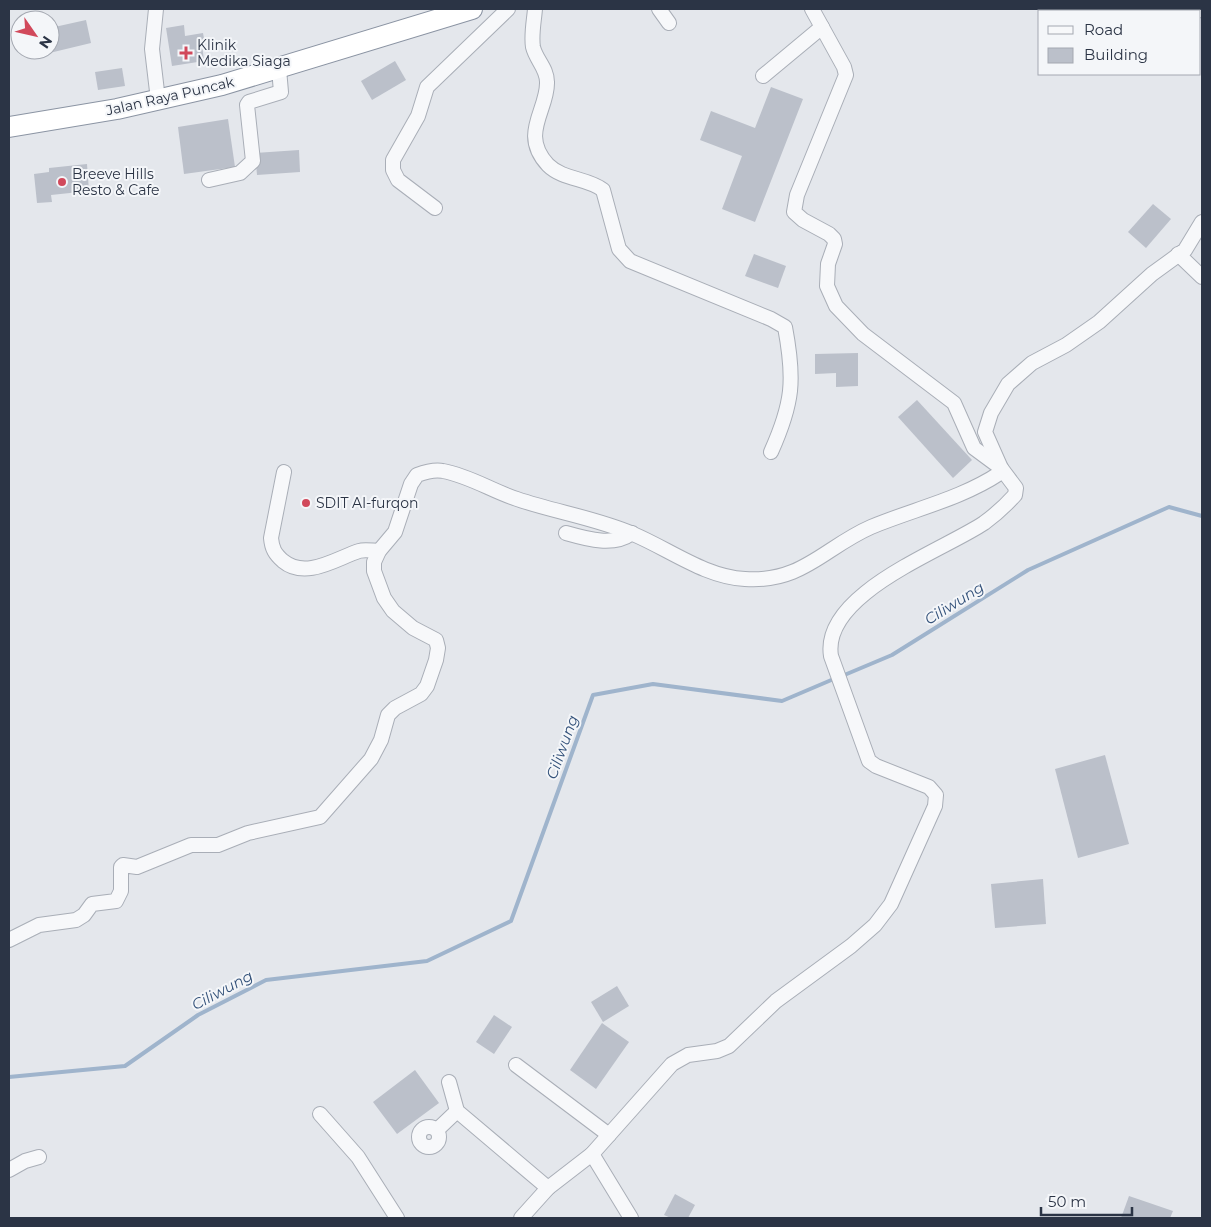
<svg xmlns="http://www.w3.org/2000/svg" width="1211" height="1227" viewBox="0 0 1211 1227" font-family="Montserrat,sans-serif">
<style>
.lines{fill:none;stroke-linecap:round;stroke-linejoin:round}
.stream{stroke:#9fb4cc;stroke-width:4}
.building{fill:#bbc0ca}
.minor-casing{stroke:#a9aeb7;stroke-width:16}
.highway-casing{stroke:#8b94a3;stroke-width:22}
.minor{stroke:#f7f8fa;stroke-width:14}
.highway{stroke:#fff;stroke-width:20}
.poi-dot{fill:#d1495b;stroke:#f4f6f9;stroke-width:2}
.labels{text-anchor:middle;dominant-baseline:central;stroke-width:4;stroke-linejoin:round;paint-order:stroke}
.poi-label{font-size:14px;fill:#2b3445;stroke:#f4f6f9;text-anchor:start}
.street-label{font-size:14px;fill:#2b3445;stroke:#f4f6f9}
.water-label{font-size:15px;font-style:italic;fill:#34527a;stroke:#f4f6f9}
</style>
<rect width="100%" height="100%" fill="#e4e7ec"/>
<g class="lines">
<g class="stream">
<polyline points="842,676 892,655 1028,570 1169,507 1202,516"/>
<polyline points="9,1077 125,1066 198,1015 266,980 427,961 511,921 593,695 653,684 782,701 836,678"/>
</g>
</g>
<g class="building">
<polygon points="86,20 91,43 37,56 36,50 50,50 50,28"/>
<polygon points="184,25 185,36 203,33 205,44 202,44 204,61 172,66 166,28"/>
<polygon points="395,61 406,80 372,100 361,81"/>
<polygon points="122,68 125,86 98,90 95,72"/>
<polygon points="771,87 803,99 755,222 722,209 742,156 700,140 711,111 755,128"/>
<polygon points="228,119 235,167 184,174 178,127"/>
<polygon points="299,150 300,172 257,175 255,153"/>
<polygon points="87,164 89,191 51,195 52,202 37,203 34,174 49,172 49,168"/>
<polygon points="1153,204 1171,219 1146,248 1128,232"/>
<polygon points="754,254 786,266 778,288 745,276"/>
<polygon points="858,353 858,386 836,387 836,373 815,374 815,354"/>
<polygon points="917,400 972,460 953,478 898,417"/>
<polygon points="1105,755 1129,844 1078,858 1055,769"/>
<polygon points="1043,879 1046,924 995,928 991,884"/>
<polygon points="617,986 629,1006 603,1022 591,1002"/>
<polygon points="494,1015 512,1027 494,1054 476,1042"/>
<polygon points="602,1023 629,1042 596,1089 570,1070"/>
<polygon points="415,1070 439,1103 397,1134 373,1102"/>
<polygon points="675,1194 695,1205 688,1218 671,1218 664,1215"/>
<polygon points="1129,1196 1173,1211 1170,1218 1121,1218"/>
</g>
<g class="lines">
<g class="minor-casing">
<g id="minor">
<polyline points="156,9 152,49 158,100"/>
<path d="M535 9C534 21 531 35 533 47 536 60 547 68 547 82 548 110 519 134 548 165 563 180 588 178 603 190L619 249 630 261 771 319 785 327C795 380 793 403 771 452"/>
<polyline points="659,9 669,23"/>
<polyline points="1197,11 1201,9"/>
<polyline points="763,76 822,27"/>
<polyline points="209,180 240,173 253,161 247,105 249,102 281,92 279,69"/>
<polyline points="435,208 398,180 393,170 393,160 418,116 427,87 508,9"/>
<polyline points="1178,254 1202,277"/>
<path d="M284 472 271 538C272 549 275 554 283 561 306 580 337 558 359 551 365 549 373 551 379 551"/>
<path d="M566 533C587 539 613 547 632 533"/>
<path d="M9 940 39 925 76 920 84 915 92 904 116 901 121 891V867L123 865 137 867 191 845H218L248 833 320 817 371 759 381 740 388 715 395 708 421 694 427 686 436 660 438 648 436 640 413 628 393 611 384 598 374 571V562L379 551 395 532 411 484 417 475C425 472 434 469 443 471 470 476 492 491 517 499 555 512 596 518 633 534 669 549 705 577 745 579 802 583 825 547 871 527 914 509 961 499 1000 473L1001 468 974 448 954 403 863 334 836 306 827 286 828 264 835 244 834 239 829 234 803 220 794 212 797 195 846 75 844 67 812 9"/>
<polyline points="516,1065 609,1135"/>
<polyline points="449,1082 457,1111 548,1188"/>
<polyline points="320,1114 358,1157 397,1218"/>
<circle cx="429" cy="1137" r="10"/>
<polyline points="437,1130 457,1111"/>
<polyline points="592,1154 631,1218"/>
<polyline points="9,1170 25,1161 39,1157"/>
<path d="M521 1218 548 1188 592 1154 672 1064 688 1055 717 1051 729 1046 776 1001 851 946 875 925 891 904 935 806 936 795 929 787 876 766 869 761 831 656C821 594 942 551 984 523 995 515 1006 505 1015 495L1016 488 1001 468 985 432 991 413 1008 384 1032 363 1066 345 1099 322 1152 274 1185 250 1202 222"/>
</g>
</g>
<g class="highway-casing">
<polyline id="highway" points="9,127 117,109 222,85 472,9"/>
</g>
<use href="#minor" class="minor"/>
<use href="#highway" class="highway"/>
</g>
<g class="poi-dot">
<path d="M183.5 45.5h5v5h5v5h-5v5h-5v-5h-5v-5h5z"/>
<circle cx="62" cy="182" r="5"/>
<circle cx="306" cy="503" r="5"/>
</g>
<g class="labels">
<g class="poi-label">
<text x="197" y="45">Klinik<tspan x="197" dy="16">Medika Siaga</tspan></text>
<text x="72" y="174">Breeve Hills<tspan x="72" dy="16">Resto &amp; Cafe</tspan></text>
<text x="316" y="503">SDIT Al-furqon</text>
</g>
<g class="street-label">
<text transform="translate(170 96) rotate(-13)">Jalan Raya Puncak</text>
</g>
<g class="water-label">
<text transform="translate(954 603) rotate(-32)">Ciliwung</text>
<text transform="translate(562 747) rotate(-70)">Ciliwung</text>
<text transform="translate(222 990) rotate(-28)">Ciliwung</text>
</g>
</g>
<rect width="1211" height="1227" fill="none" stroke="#2b3445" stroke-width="20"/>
<rect x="1038" y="10" width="162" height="65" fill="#f4f6f9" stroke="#a4a8b1"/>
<rect x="1048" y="26" width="25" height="8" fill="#f7f8fa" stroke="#a4a8b1"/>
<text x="1084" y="35" font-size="15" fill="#2b3445">Road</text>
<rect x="1048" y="48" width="25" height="15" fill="#bbc0ca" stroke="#a4a8b1"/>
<text x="1084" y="60" font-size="15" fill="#2b3445">Building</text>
<g transform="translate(35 35) rotate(124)"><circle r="24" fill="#f4f6f9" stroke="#a4a8b1"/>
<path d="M0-4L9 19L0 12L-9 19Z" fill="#d1495b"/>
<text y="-8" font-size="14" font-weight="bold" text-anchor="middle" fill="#2b3445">N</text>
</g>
<path d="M1041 1207v8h91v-8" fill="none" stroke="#2b3445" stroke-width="2.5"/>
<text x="1048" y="1207" font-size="15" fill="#2b3445" stroke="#f4f6f9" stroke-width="4" paint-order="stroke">50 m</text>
</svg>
